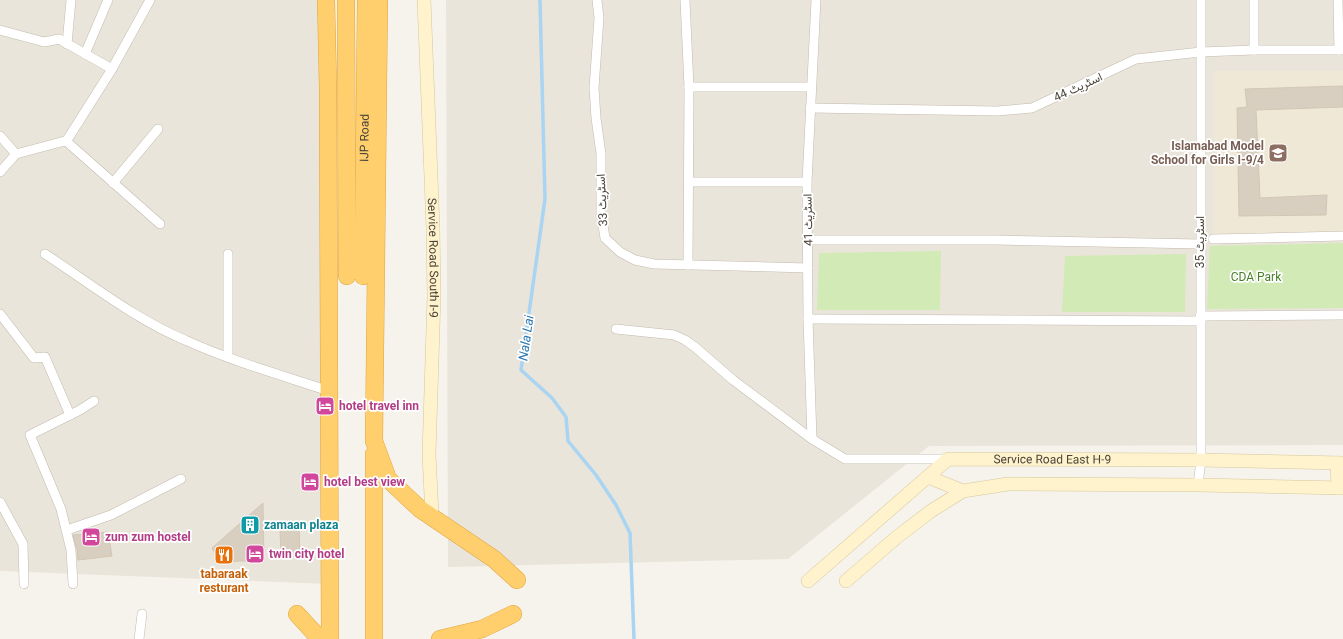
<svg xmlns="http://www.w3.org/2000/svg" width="1343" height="639" viewBox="0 0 1343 639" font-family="Roboto,Vazirmatn,sans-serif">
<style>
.residential{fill:#eae5da}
.education{fill:#efe8d6}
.green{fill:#d2eab5}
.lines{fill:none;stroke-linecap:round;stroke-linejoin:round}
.stream{stroke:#a9d4f2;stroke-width:3.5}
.building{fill:#d8cfc1;stroke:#d3c7b4}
.street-casing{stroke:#c2bbae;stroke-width:10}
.secondary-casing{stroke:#d6c79b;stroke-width:14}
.highway-casing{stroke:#e0a43c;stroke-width:18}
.street{stroke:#fff;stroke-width:9}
.secondary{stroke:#fff3cd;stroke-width:13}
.highway{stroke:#ffcf6e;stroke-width:17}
.labels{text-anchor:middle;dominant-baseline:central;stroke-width:3.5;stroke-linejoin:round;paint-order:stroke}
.street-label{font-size:12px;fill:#4b4439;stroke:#fff}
.education-label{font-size:12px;font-weight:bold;fill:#785e54;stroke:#fff;text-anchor:end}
.park-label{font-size:12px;fill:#4a7f2a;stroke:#fff}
.hotel-label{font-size:12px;font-weight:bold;fill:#b23c85;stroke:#fff;text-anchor:start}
.culture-label{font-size:12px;font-weight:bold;fill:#0d838f;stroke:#fff;text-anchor:start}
.food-label{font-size:12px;font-weight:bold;fill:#c56008;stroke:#fff}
.water-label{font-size:13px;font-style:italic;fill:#2e7ab2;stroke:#fff}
</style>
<rect width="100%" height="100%" fill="#f6f3ec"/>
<g class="residential">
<polygon points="0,0 329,0 329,584 0,571"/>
<polygon points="446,0 1343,0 1343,445 929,446 788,559 448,567"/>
</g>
<rect class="education" x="1214" y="71" width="129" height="164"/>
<g class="green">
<polygon points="1343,243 1343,308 1207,309 1210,246"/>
<polygon points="941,251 940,310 817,310 819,253"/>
<polygon points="1186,254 1185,312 1062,312 1065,256"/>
</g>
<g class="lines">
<polyline class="stream" points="540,0 545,199 521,370 552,398 566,417 568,441 596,475 616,505 630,533 634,639"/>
</g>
<g class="building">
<polygon points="1343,86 1343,107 1256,110 1260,198 1327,195 1326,215 1239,216 1237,108 1247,107 1245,89"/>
<polygon points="263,503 264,560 220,562 212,548"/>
<polygon points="299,528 300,556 281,557 280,529"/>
<polygon points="108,532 112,556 78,560 77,549 73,535"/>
</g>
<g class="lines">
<g class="street-casing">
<g id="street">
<polyline points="597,0 599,18 594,88 596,118 601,154 601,213 605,238 620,252 635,260 654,264 808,268"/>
<polyline points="685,0 689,87 688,265"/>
<polyline points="1254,0 1254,50"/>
<polyline points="1338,0 1339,50"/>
<polyline points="0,30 44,42 59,39 112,69"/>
<polyline points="67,44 71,0"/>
<polyline points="85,54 108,0"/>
<polyline points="689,87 811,87"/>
<polyline points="810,108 997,111 1032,108 1136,59 1201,52 1254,50 1343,50"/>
<polyline points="0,136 16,154"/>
<polyline points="66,141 160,224"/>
<polyline points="0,172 16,154 61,142 66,141 69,137 112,69 150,0"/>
<polyline points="688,182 807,182"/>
<polyline points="113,183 158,129"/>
<polyline points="1213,239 1343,236"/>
<polyline points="808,240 995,240 1200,244"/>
<path d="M45 254C91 284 135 319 185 340 231 361 281 375 329 391"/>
<polyline points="0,314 34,358 45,357 70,415"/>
<polyline points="1200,316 1343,315"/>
<polyline points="808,319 1200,321"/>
<polyline points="616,329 674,335 685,340 695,347 733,380 812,439 845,459 948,459"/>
<polyline points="228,357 228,254"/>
<polyline points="812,439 808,319 807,182 816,0"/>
<polyline points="1198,485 1201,460 1201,0"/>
<polyline points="0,502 23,544 24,584"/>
<polyline points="67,530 111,515 181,479"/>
<polyline points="73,584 71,550 61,509 30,435 80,410 94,401"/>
<polyline points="139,639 142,614"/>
</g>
</g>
<g class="secondary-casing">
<g id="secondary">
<path id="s1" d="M424 0 433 228 434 296 429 454 432 516"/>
<polyline points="1337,463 1338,488"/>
<polyline points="928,477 963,491"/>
<path id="s2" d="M808 581 948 459 1201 460 1343 463"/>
<polyline points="846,581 897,537 931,511 963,491 1008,484 1198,485 1343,488"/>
</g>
</g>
<g class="highway-casing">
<g id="highway">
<polyline points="326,0 328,87 330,639"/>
<polyline points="346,0 347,276"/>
<polyline points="379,0 374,441 388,479 420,509 494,559 517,580"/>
<path id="s3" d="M363 276 366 0"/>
<polyline points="374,454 374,639"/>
<polyline points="297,614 320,639"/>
<polyline points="440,639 482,629 513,614"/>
</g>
</g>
<use href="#street" class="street"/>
<use href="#secondary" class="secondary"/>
<use href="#highway" class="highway"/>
</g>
<defs>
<g id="school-square" transform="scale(1)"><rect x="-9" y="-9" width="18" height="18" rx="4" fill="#8d6e63" stroke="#fff"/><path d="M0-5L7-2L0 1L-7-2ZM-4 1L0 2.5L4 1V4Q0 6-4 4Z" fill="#fff"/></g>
<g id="hotel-square" transform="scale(1)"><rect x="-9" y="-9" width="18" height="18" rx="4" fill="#d1479c" stroke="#fff"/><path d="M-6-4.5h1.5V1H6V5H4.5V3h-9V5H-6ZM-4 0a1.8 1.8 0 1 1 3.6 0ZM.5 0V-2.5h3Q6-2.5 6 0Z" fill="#fff"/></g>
<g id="building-square" transform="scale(1)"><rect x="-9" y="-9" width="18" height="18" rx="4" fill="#0f9aa8" stroke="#fff"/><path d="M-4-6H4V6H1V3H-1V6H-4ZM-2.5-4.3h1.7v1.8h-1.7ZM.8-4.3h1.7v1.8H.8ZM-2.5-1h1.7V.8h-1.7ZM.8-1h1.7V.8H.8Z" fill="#fff"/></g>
<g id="restaurant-square" transform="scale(1)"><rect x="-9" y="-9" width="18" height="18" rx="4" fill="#e8710a" stroke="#fff"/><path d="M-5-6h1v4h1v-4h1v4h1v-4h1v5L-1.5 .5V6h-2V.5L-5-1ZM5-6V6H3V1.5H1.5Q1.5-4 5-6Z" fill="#fff"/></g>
</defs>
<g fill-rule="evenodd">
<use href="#school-square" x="1278" y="153"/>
<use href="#hotel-square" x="325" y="406"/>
<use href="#hotel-square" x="310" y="482"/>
<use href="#building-square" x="250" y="525"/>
<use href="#hotel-square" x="91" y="537"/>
<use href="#hotel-square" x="255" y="554"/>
<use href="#restaurant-square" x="224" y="555"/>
</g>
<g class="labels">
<g class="street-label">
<text transform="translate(1078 87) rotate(-25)">اسٹریٹ 44</text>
<text stroke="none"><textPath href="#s3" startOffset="138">IJP Road</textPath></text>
<text transform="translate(602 200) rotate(-93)">اسٹریٹ 33</text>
<text transform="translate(808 220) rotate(-91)">اسٹریٹ 41</text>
<text transform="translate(1200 242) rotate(-90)">اسٹریٹ 35</text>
<text stroke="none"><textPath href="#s1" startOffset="258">Service Road South I-9</textPath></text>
<text stroke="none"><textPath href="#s2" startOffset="290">Service Road East H-9</textPath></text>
</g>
<g class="education-label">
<text x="1264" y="146">Islamabad Model<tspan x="1264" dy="14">School for Girls I-9/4</tspan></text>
</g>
<g class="park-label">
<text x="1256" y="277">CDA Park</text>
</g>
<g class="hotel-label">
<text x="339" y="406">hotel travel inn</text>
<text x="324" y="482">hotel best view</text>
<text x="105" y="537">zum zum hostel</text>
<text x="269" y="554">twin city hotel</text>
</g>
<g class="culture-label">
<text x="264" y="525">zamaan plaza</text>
</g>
<g class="food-label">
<text x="224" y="574">tabaraak<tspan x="224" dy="14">resturant</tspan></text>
</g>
<g class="water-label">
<text transform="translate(526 338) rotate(-82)">Nala Lai</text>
</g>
</g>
</svg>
